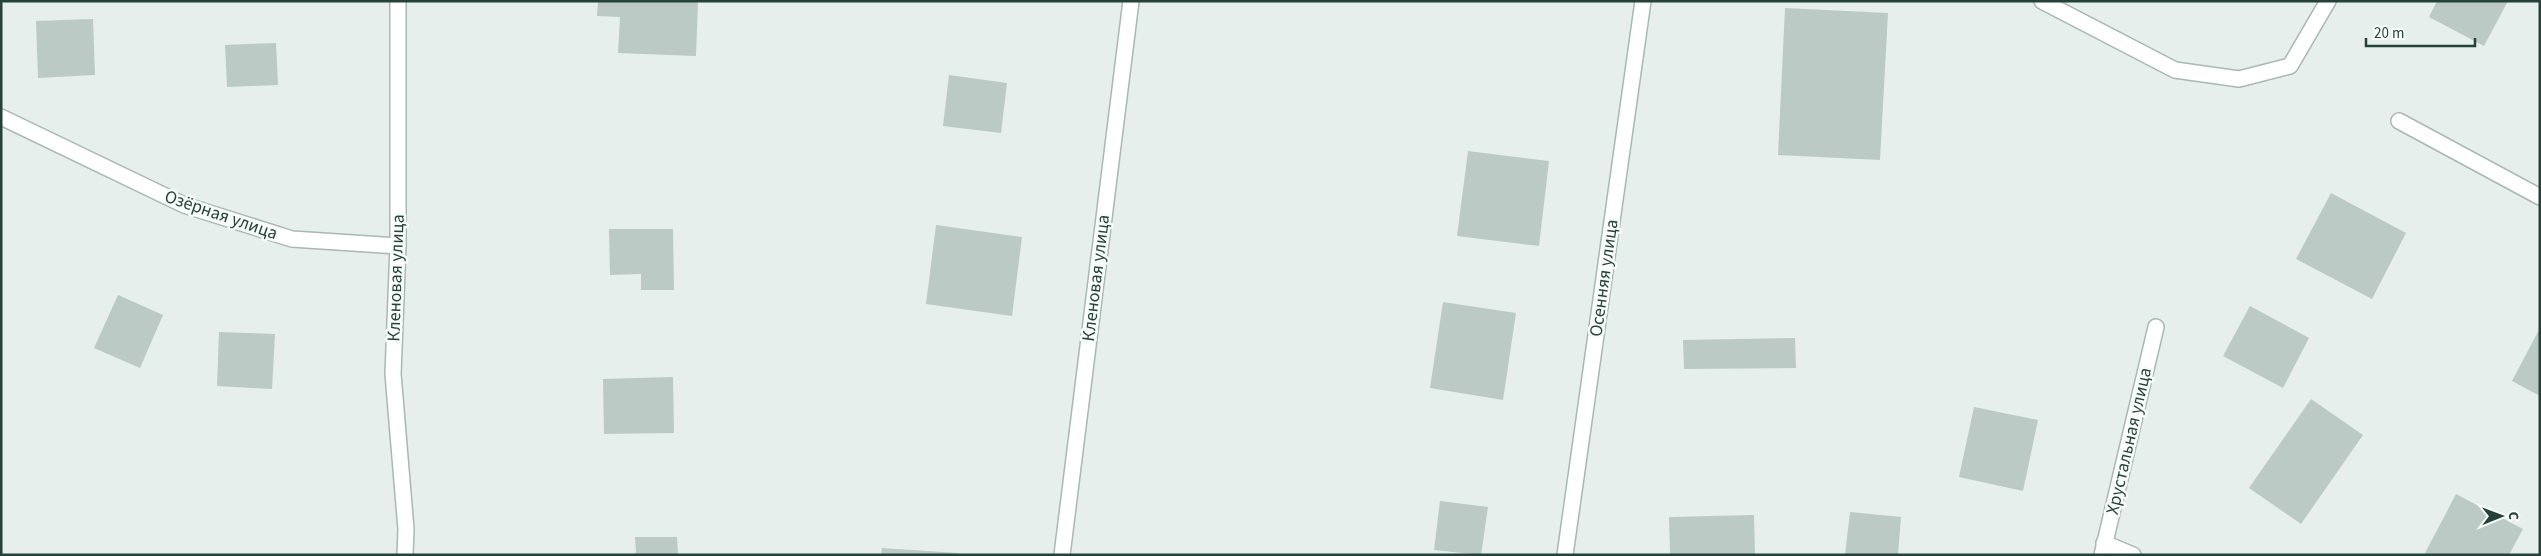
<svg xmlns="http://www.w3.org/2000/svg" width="2541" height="556" viewBox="0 0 2541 556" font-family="'Source Sans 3',sans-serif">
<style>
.building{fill:#bbcac4}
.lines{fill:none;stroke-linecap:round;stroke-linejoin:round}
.minor-casing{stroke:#a8b8b2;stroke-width:18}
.minor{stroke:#fff;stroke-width:15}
.labels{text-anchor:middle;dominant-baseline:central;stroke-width:5;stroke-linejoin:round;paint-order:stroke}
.street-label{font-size:18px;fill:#24423a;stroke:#f7fbf9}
</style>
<rect width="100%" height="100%" fill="#e6efeb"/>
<g class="building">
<polygon points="598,1 698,1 696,56 618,53 620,17 597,16"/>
<polygon points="2437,1 2508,1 2484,46 2429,17"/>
<polygon points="1785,8 1888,13 1880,160 1778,155"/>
<polygon points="93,19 95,75 38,78 36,21"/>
<polygon points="276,43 278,85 227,87 225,45"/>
<polygon points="949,75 1007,83 1001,133 943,126"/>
<polygon points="1468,151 1549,161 1539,246 1457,236"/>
<polygon points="2331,193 2406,233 2372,299 2296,259"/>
<polygon points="936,225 1022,237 1012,316 926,304"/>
<polygon points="609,229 673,229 674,290 641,290 641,274 610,275"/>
<polygon points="118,295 163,315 140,368 94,348"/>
<polygon points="1443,302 1516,313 1503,400 1430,388"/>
<polygon points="2250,306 2309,338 2283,388 2223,356"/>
<polygon points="2540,328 2540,396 2512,381"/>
<polygon points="219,332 275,334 272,389 217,386"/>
<polygon points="1795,338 1796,368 1684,369 1683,340"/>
<polygon points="673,377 674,433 604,434 603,379"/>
<polygon points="2311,399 2363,435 2301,524 2249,488"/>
<polygon points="1974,407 2038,420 2023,491 1959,477"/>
<polygon points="2456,494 2523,529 2509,555 2424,555"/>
<polygon points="1440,501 1488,507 1481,555 1434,550"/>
<polygon points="1850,512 1901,517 1898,555 1845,555"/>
<polygon points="1754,515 1755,555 1670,555 1669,517"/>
<polygon points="635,537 677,537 678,555 634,555 636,552"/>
<polygon points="882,548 958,553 958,555 881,555"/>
</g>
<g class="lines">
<g class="minor-casing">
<g id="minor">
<polyline points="398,1 398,246 393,374 406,529 405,555"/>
<polyline points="2042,1 2175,70 2239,79 2290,66 2328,1"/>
<polyline points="1,117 184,205 292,239 398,246"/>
<polyline points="2399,121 2540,197"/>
<polyline points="2104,543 2133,555"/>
<polyline points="1062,555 1131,1"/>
<polyline points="1565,555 1643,1"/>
<polyline points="2102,555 2156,327"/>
</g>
</g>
<use href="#minor" class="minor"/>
</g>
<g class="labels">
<g class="street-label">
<text transform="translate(221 215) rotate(19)">Озёрная улица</text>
<text transform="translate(396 278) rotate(-88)">Кленовая улица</text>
<text transform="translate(1096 278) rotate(-83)">Кленовая улица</text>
<text transform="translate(1604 278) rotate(-82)">Осенняя улица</text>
<text transform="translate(2129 441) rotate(-77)">Хрустальная улица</text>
</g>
</g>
<rect width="2541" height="556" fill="none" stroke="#24423a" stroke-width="5"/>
<g transform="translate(2501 516) rotate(89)" stroke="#f7fbf9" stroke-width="4" paint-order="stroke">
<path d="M0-4L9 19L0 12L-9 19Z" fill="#24423a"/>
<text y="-8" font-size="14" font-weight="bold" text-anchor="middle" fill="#24423a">С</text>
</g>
<path d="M2366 38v8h109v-8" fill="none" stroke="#24423a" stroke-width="2.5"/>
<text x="2374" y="38" font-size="15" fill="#24423a" stroke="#f7fbf9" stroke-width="4" paint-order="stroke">20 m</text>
</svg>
